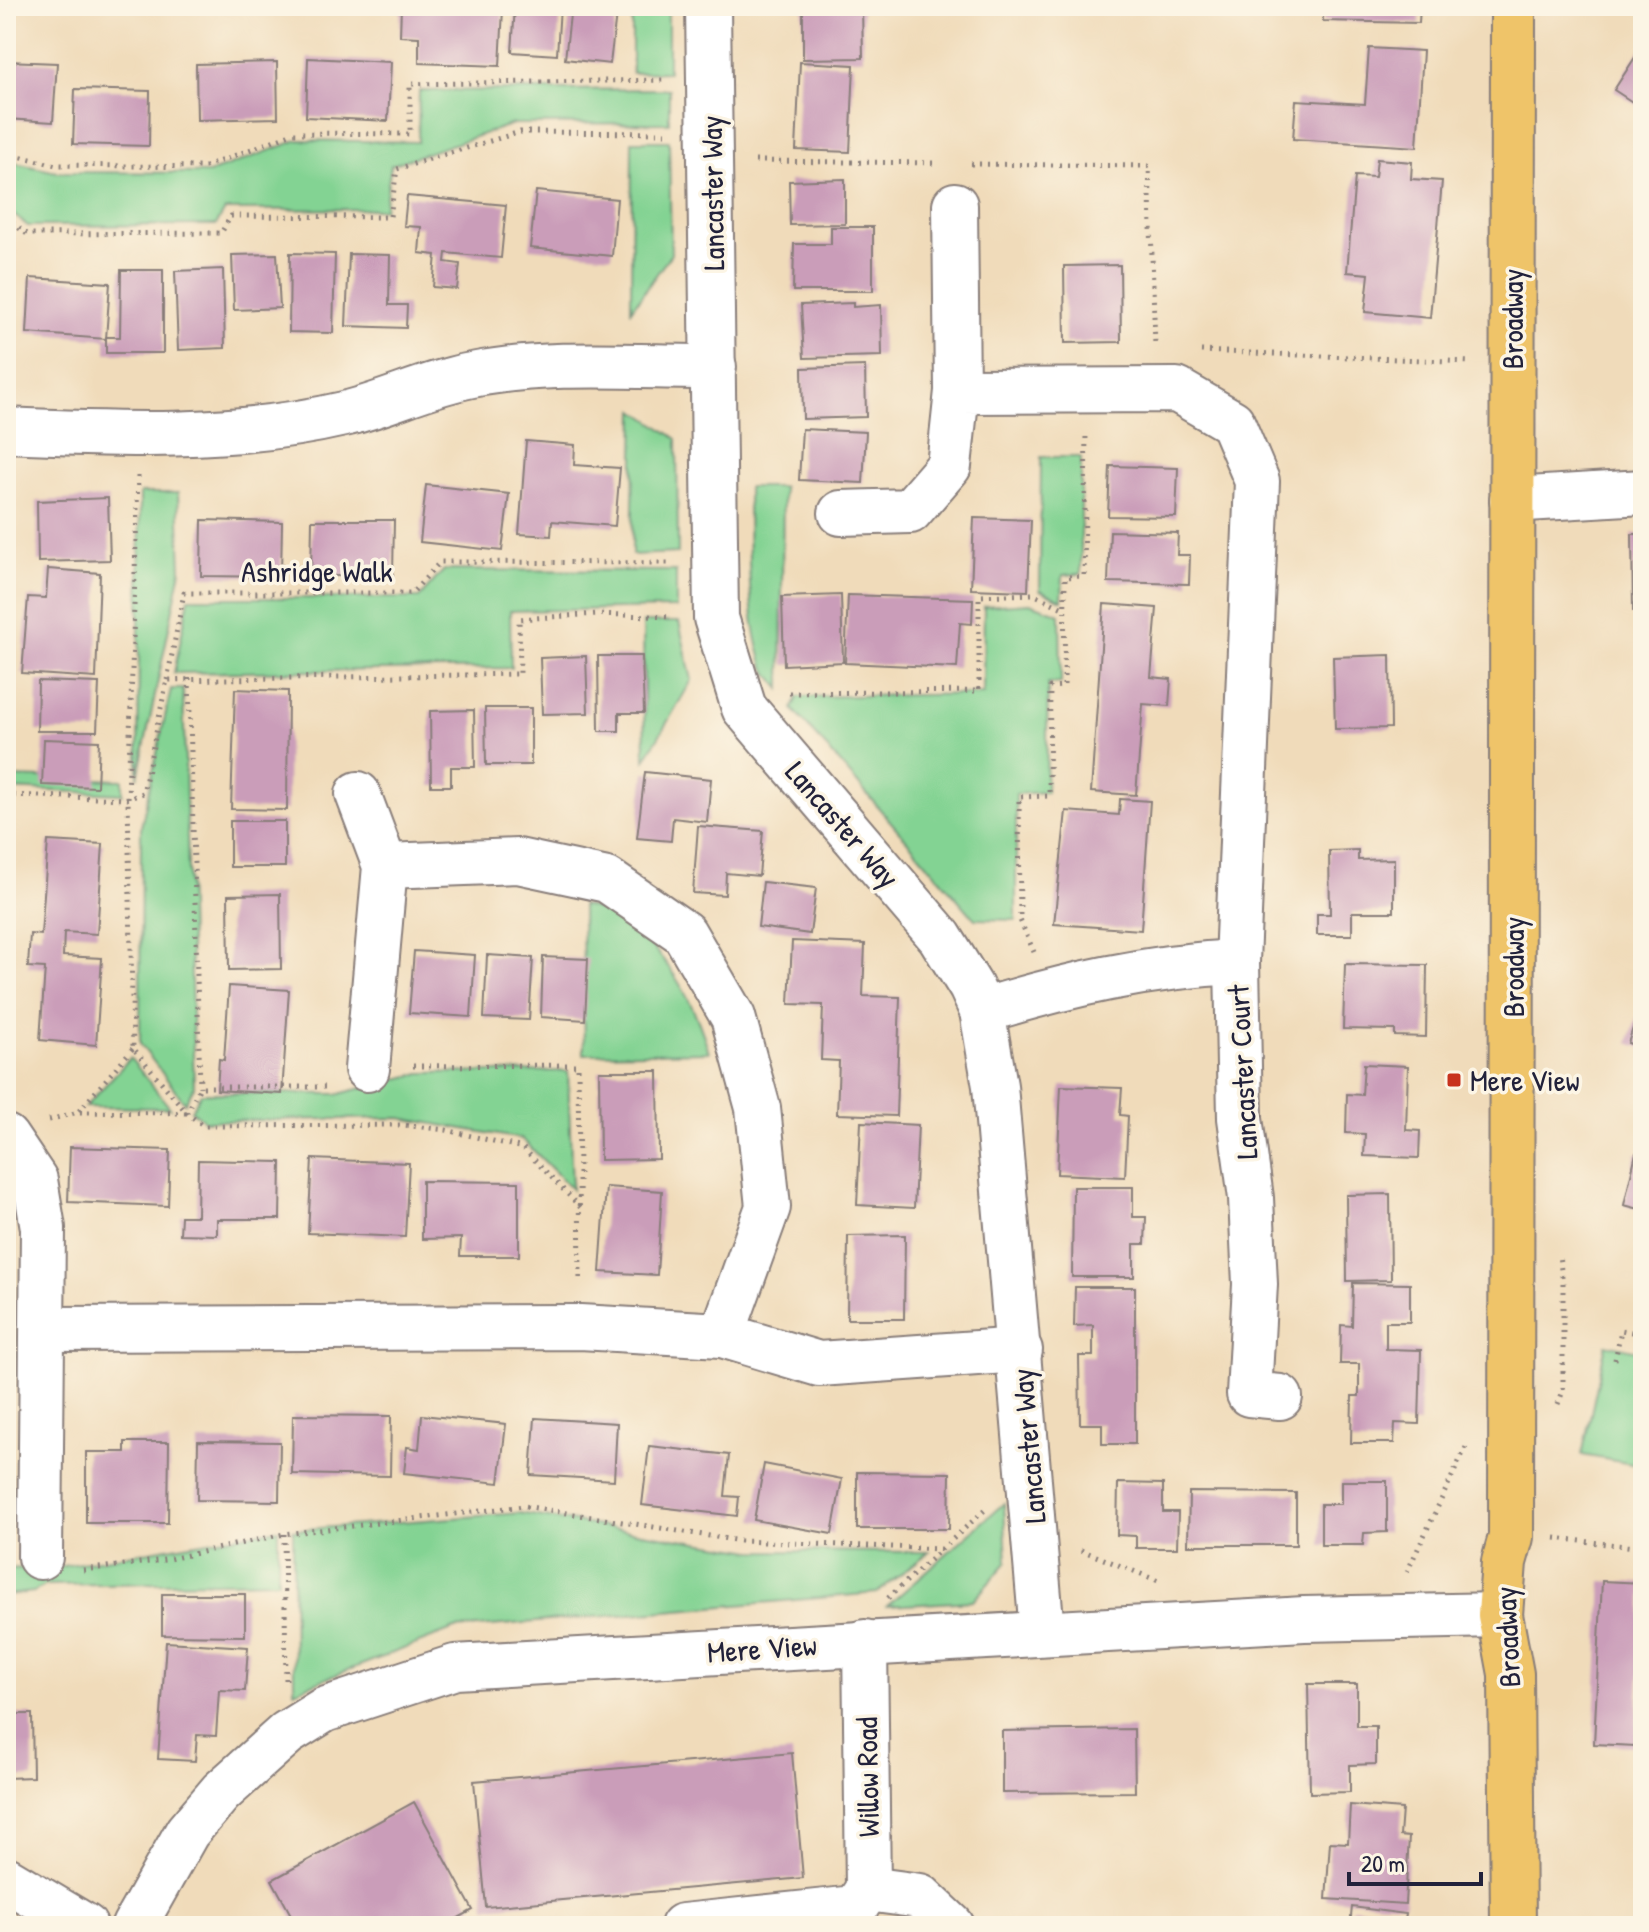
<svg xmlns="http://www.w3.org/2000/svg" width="1649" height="1932" viewBox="0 0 1649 1932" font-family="'Patrick Hand',sans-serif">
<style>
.green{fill:#83d393;stroke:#527a67;stroke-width:2}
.building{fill:#ca9db9}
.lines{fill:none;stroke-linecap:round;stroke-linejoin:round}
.minor-casing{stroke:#897e7a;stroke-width:48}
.major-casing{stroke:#897e7a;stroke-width:48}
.path{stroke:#897e7a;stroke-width:5;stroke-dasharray:2 6;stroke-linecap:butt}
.minor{stroke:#fff;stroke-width:44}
.major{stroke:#efc469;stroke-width:44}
.poi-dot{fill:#c8321e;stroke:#fcf5e5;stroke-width:3}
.labels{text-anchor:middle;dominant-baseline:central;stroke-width:7;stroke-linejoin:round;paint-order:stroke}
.street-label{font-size:30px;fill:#22223b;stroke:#fcf5e5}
.poi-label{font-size:30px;fill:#22223b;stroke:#fcf5e5;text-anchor:start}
</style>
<rect width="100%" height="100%" fill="#fcf5e5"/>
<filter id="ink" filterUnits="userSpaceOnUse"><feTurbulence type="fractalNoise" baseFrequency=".0125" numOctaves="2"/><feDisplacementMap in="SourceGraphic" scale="16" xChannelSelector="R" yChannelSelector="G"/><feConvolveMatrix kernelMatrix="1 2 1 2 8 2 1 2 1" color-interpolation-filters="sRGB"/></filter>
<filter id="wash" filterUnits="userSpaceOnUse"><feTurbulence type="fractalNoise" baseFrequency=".006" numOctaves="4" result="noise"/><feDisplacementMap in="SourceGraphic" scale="32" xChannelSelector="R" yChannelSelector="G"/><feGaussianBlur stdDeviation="1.8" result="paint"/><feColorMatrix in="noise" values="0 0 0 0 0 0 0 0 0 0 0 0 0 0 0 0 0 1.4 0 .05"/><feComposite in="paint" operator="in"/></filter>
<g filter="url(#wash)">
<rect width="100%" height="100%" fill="#f0dbba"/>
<g class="green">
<polygon points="632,6 668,6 668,72 632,73"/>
<polygon points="669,89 669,123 513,124 391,165 384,209 225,210 216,225 28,226 6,209 6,161 57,172 209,173 298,140 418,142 419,91"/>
<polygon points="632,141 669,141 671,254 631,310"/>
<polygon points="635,410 677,439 678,553 632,555"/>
<polygon points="1041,457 1081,457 1081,574 1063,575 1062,600 1040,590"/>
<path d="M748 487H783L781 689C775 681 766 672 763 663 746 612 749 541 748 487Z"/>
<polygon points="140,493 178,493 181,570 138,777"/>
<polygon points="444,570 676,571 676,608 510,611 511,668 174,673 189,598 419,598"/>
<polygon points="1030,603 1060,614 1061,683 1048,684 1046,792 1016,794 1016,920 975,919 793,709 798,697 983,694 984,606"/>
<polygon points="643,622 679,622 692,680 645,760"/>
<polygon points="171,689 183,689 194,1087 185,1103 140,1044 141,827"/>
<polygon points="6,777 123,780 123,794 6,789"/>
<path d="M582 905C649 918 691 991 709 1052L584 1054Z"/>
<polygon points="130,1058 170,1108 85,1107"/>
<polygon points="568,1071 572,1189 522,1139 400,1118 205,1121 191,1110 201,1093 339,1094 421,1073"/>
<polygon points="1606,1344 1643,1352 1643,1466 1582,1455"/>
<polygon points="1004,1503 1007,1562 973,1601 887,1606"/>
<polygon points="519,1513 753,1551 929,1552 877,1593 455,1629 294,1691 293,1530"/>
<polygon points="278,1529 278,1581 45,1585 34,1592 6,1595 6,1569 63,1566"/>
</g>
<g id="blocks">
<g class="building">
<polygon points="401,6 503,9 500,66 419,63 419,37 400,36"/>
<polygon points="515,6 560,6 557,55 512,52"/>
<polygon points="571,6 617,6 610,64 565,59"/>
<polygon points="803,6 862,6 863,58 803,59"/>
<polygon points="1323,6 1420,6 1419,23 1323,21"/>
<polygon points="1643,45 1643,109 1614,90"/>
<polygon points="1369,48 1423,51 1417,147 1293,139 1296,100 1365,104"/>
<polygon points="308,58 391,62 388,121 306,117"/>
<polygon points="6,61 57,63 53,122 6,119"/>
<polygon points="277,62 278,118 197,120 196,64"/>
<polygon points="800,62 854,65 850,152 796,150"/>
<polygon points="75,89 150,91 149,146 73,144"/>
<polygon points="1377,159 1412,162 1411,179 1442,181 1430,318 1365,312 1369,274 1347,272 1355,176 1375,177"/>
<polygon points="845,179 845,224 790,225 789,181"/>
<polygon points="536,191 617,199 612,256 530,248"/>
<polygon points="407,196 506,205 501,258 446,253 445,262 460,264 457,289 433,287 436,255 419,253 421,227 404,226"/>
<polygon points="831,227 873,227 873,291 793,291 794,244 831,244"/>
<polygon points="290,253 335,254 333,333 289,332"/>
<polygon points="277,254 280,308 234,310 232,255"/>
<polygon points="349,254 390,255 389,305 407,305 406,328 346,326"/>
<polygon points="1120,265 1121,342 1065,343 1064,266"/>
<polygon points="223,269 225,348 178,350 175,271"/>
<polygon points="121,270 163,270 163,353 106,353 106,337 120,337"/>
<polygon points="30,278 110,283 106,339 27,333"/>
<polygon points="853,303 853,307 881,305 882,356 804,358 801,305"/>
<polygon points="865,366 866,417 803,419 802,368"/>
<polygon points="802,429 866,432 863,483 799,480"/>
<polygon points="526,441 575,445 574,465 620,468 615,526 552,521 551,536 519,534"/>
<polygon points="1110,466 1178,468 1176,517 1108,516"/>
<polygon points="426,485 509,494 502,551 420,542"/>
<polygon points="108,498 110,560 38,562 37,501"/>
<polygon points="974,518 1031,520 1028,591 971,589"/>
<polygon points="202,520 282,522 281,577 201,576"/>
<polygon points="312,520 394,520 393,576 311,576"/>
<polygon points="1110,531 1178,533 1177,555 1190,555 1189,584 1108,582"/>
<polygon points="1632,534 1643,534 1643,611 1633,611"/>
<polygon points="48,569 100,573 96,678 22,673 28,597 46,598"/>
<polygon points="841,595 843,662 784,665 782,597"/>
<polygon points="848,595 973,599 972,624 960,623 957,668 845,663"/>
<polygon points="1104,604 1157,608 1151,677 1171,679 1169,706 1143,704 1136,795 1091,792"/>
<polygon points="1390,655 1391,728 1335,729 1333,657"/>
<polygon points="586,656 588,713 542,714 540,658"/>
<polygon points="598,656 642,656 644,713 619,713 619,731 599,731"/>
<polygon points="38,681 99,683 97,731 37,731"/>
<polygon points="235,689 288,691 287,810 231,809"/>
<polygon points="485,708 531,708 531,765 486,765"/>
<polygon points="474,710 475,767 451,767 451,786 431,786 430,711"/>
<polygon points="44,739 99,741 97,787 42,785"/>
<polygon points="645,772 711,779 707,822 673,818 671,841 637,838"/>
<polygon points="1120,799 1150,801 1141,930 1054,924 1066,811 1119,815"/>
<rect x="230" y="821" width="55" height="46"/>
<polygon points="698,826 763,831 759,876 726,873 725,895 693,893"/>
<polygon points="48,841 103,844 97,934 64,932 63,956 102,958 96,1045 40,1040 45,968 28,967 30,934 41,935"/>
<polygon points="1358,850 1358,860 1394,859 1394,912 1352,912 1352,935 1317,935 1317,914 1330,914 1329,851"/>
<polygon points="763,882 816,888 810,934 758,927"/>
<polygon points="280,894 281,969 229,970 228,895"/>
<polygon points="792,941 865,944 863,996 900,997 896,1116 837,1114 839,1061 821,1060 823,1005 789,1004"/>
<polygon points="414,951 475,955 471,1017 409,1013"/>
<polygon points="487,955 533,958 529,1020 484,1018"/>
<polygon points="543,957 588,959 585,1020 541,1017"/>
<polygon points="1345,964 1427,965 1426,1037 1395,1036 1395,1030 1343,1029"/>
<polygon points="229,986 289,990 282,1094 217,1090 219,1059 224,1060"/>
<polygon points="1642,1001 1643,1001 1643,1048 1628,1043"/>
<polygon points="1364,1064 1408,1066 1406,1130 1420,1131 1419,1158 1364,1156 1365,1134 1346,1133 1347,1094 1362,1095"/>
<polygon points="599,1071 658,1071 659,1159 600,1160"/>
<polygon points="1061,1086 1122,1088 1120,1115 1128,1116 1125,1177 1057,1174"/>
<polygon points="861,1122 918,1125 914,1208 857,1205"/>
<polygon points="70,1147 170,1150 168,1206 68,1202"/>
<polygon points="1636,1153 1643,1155 1643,1210 1624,1205"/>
<polygon points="312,1159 409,1163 405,1237 308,1233"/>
<polygon points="198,1160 281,1162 280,1219 217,1219 217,1235 180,1234 181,1216 197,1216"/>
<polygon points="422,1181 519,1182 519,1256 460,1256 461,1238 422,1239"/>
<polygon points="606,1187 662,1191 657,1275 600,1272"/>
<polygon points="1073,1187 1133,1187 1133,1217 1146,1217 1145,1244 1134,1244 1134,1277 1072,1277"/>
<polygon points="1390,1194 1391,1280 1347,1281 1346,1195"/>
<polygon points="905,1235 904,1319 847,1319 848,1236"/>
<polygon points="1353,1283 1410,1284 1410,1322 1386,1322 1386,1349 1421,1350 1419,1424 1395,1423 1394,1443 1351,1443 1352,1396 1359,1396 1359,1364 1340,1364 1341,1325 1352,1326"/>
<polygon points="1075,1287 1135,1287 1135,1444 1102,1444 1102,1424 1080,1424 1079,1356 1093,1356 1093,1325 1074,1326"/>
<polygon points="293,1415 391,1416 390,1476 292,1474"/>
<polygon points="422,1415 506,1424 499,1483 404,1473 407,1447 419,1449"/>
<polygon points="535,1418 617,1423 614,1480 531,1475"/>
<polygon points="198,1441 280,1442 279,1501 197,1500"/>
<polygon points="125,1442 169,1442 168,1523 86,1523 86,1452 125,1452"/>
<polygon points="649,1446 729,1455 725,1496 739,1497 737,1516 642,1505"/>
<polygon points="764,1464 842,1479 832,1534 754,1520"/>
<polygon points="857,1472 950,1473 949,1529 857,1529"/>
<polygon points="1341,1481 1387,1481 1387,1532 1364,1533 1363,1545 1321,1545 1321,1504 1341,1504"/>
<polygon points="1118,1483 1163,1484 1163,1512 1178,1512 1177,1548 1136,1548 1136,1536 1117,1535"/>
<polygon points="1189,1492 1296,1493 1296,1545 1188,1545"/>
<polygon points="1602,1581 1643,1583 1636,1746 1594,1744"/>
<polygon points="162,1594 245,1594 245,1636 162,1635"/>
<polygon points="166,1642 248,1647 245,1691 219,1690 216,1736 197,1735 195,1761 158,1759"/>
<polygon points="1308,1684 1357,1684 1357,1726 1376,1726 1376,1764 1350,1765 1350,1792 1310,1793"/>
<polygon points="6,1714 32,1714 33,1777 6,1778"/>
<polygon points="1134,1729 1135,1792 1002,1793 1002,1731"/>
<polygon points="792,1753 803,1878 486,1907 474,1781"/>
<polygon points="414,1802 473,1910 444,1926 297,1926 272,1880"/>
<polygon points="1350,1805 1402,1809 1400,1836 1409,1837 1405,1904 1326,1899 1330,1842 1348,1843"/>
<polygon points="1352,1907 1406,1914 1404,1926 1350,1926"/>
</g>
</g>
</g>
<g filter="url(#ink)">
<use href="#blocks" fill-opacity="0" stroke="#897e7a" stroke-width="2"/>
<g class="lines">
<g class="minor-casing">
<g id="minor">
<polyline points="708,6 716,618 744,708 940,937 971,987 982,1011 995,1086 1042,1632"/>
<polyline points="955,205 957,391"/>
<path d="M6 430C118 435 234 440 344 414 387 404 428 383 472 375 549 360 635 367 714 367"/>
<polyline points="1512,500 1643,492"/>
<polyline points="841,513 910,511 949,466 957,391 1177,390 1232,422 1257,481 1237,962 1240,1118 1251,1198 1255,1284 1249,1394 1280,1397"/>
<polyline points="358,794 385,866 367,1069"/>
<polyline points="385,866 518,861 607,880 684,933 733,1017 758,1108 768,1207 722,1335"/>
<path d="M982 1011C1066 985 1149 966 1237 962"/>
<polyline points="6,1137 35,1180 43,1228 40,1557"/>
<polyline points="43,1329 580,1327 722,1335 819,1364 1020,1350"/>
<polyline points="6,1879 85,1926"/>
<polyline points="868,1889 920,1896 952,1926"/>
<polyline points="134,1926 187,1832 221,1792 287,1733 324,1710 455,1667 1304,1619 1500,1615"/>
<polyline points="683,1926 855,1908 868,1889 865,1642"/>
</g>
</g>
<g class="major-casing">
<polyline id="major" points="1513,1926 1511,1674 1500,1615 1504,1562 1511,1537 1513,6"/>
</g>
<g class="path">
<polyline points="6,153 56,165 205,167 293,133 410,134 410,84 666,80"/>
<polyline points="755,161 937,163"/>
<polyline points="971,164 1149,166 1155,346"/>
<polyline points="6,218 27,234 221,233 231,216 390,217 397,169 520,132 667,133"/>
<polyline points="1201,351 1471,362"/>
<polyline points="138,476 128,799 133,1048 187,1113 204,1126 404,1125 446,1130 523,1148 581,1208"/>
<polyline points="189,678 200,1087"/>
<polyline points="167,680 184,593 412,593 440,562 673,563"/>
<polyline points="789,693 979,691 979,596 1033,594 1065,609"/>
<polyline points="6,795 128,799 143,793 167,680 520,674 519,619 598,614 671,617"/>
<polyline points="1034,952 1020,920 1019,797 1049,796 1050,687 1064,686 1065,577 1084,576 1086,433"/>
<polyline points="413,1066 578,1065 580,1282"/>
<polyline points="79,1111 133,1048"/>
<polyline points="187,1113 200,1087 329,1087"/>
<polyline points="49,1120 78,1112 186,1113"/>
<polyline points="1642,1221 1643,1222"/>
<polyline points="1615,1360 1621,1330 1643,1334"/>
<polyline points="1558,1404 1563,1391 1563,1283 1559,1256"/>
<polyline points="284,1534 286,1681"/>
<polyline points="1555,1538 1643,1548"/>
<polyline points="1081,1550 1161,1582"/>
<polyline points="83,1570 165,1560 284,1534 524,1506 740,1541 942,1549"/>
<polyline points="1407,1572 1466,1447"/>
<polyline points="888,1598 987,1508"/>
</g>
<use href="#minor" class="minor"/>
<use href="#major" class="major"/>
</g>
</g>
<rect class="poi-dot" x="1446" y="1072" width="16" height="16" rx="4"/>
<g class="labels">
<g class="street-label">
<text transform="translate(712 193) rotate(-91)">Lancaster Way</text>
<text transform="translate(1512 319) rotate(-90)">Broadway</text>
<text x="317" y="571">Ashridge Walk</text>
<text transform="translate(843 824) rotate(49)">Lancaster Way</text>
<text transform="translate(1513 967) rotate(-90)">Broadway</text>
<text transform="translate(1242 1072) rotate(-93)">Lancaster Court</text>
<text transform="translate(1028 1446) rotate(-95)">Lancaster Way</text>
<text transform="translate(1507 1637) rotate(-93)">Broadway</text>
<text transform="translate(762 1648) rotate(-4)">Mere View</text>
<text transform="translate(867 1777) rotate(-91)">Willow Road</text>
</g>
<g class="poi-label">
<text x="1470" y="1080">Mere View</text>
</g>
</g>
<rect width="1649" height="1932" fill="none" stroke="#fcf5e5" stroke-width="32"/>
<path d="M1349 1872v12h132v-12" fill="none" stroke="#22223b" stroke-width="4"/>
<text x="1361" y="1872" font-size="24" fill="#22223b" stroke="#fcf5e5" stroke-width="6" paint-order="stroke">20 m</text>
</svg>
